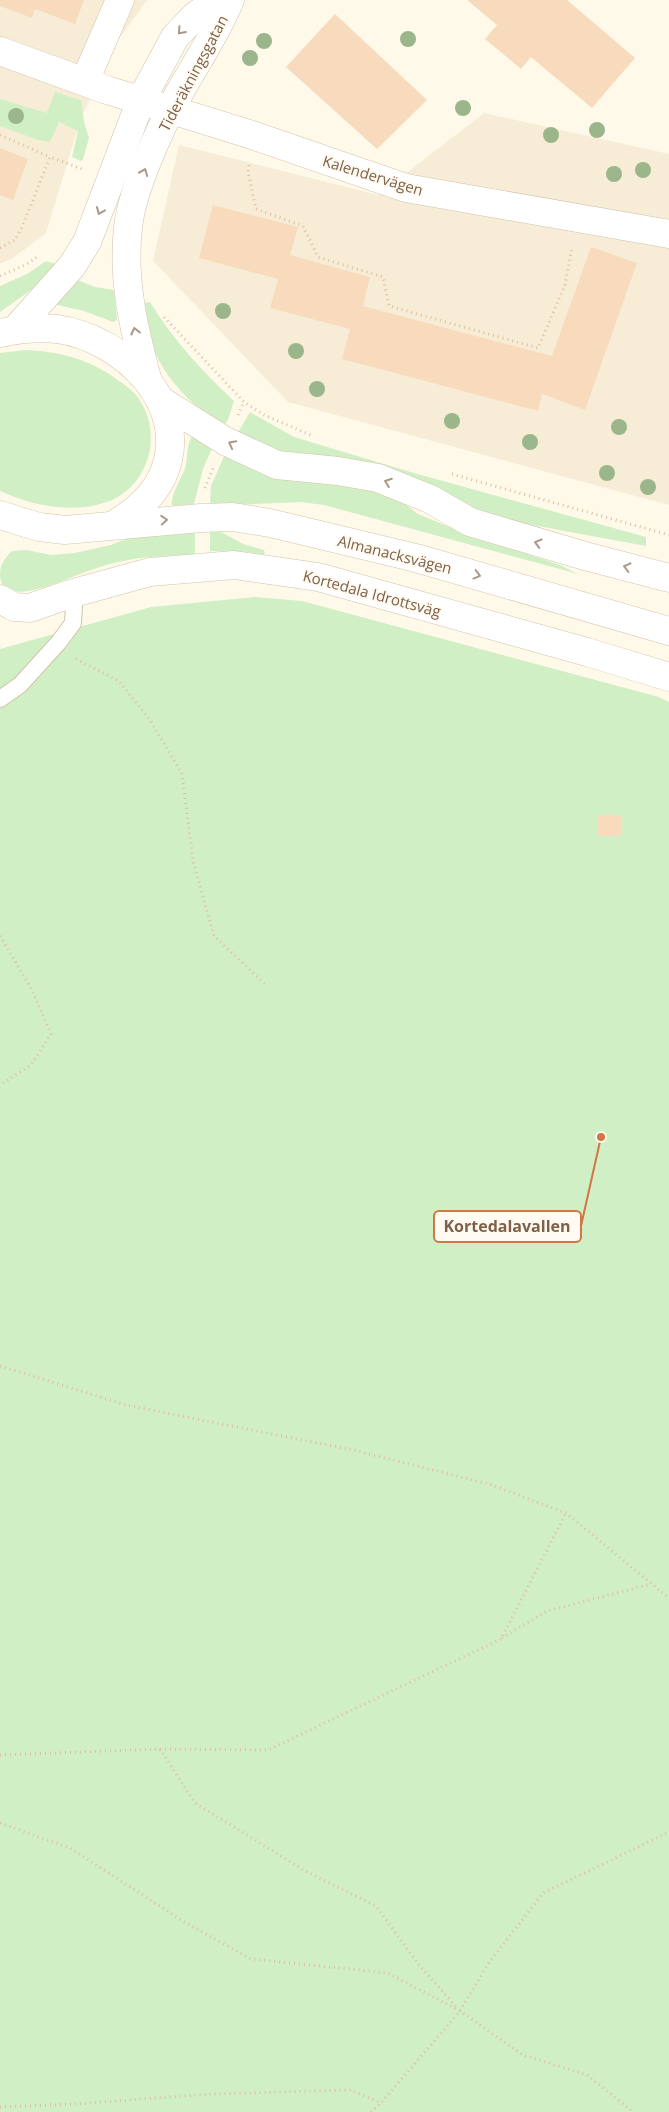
<svg xmlns="http://www.w3.org/2000/svg" width="669" height="2112" viewBox="0 0 669 2112" font-family="'Open Sans',sans-serif">
<style>
.residential{fill:#f7ecd6}
.green{fill:#d1efc5}
.building{fill:#f8dbbd}
.lines{fill:none;stroke-linecap:round;stroke-linejoin:round}
.service-casing{stroke:#d3c2ac;stroke-width:18}
.minor-casing{stroke:#d3c2ac;stroke-width:29}
.tertiary-casing{stroke:#d3c2ac;stroke-width:29}
.secondary-casing{stroke:#d7c3a9;stroke-width:29}
.path{stroke:#debf9f;stroke-width:3;stroke-dasharray:1 4;stroke-linecap:butt}
.service{stroke:#fff;stroke-width:16}
.minor{stroke:#fff;stroke-width:28}
.tertiary{stroke:#fff;stroke-width:28}
.secondary{stroke:#fff;stroke-width:28}
.tree{fill:#9ab68a}
.oneway{stroke:#ab9888}
.labels{text-anchor:middle;dominant-baseline:central;stroke-width:4;stroke-linejoin:round;paint-order:stroke}
.street-label{font-size:15px;fill:#7e6148;stroke:#fffbf2}
.leader{fill:none;stroke:#d27643;stroke-width:2}
.callout-dot{fill:#d27643;stroke:#fffbf2;stroke-width:2}
.callout{fill:#fffbf2;stroke:#d27643;stroke-width:2}
.callout-label{font-size:16px;text-anchor:middle;font-weight:bold;fill:#7e6148}
</style>
<rect width="100%" height="100%" fill="#fff9e9"/>
<g class="residential">
<polygon points="0,0 147,0 118,40 81,118 46,233 13,258 0,264"/>
<polygon points="484,113 669,154 669,505 288,402 153,261 179,145 378,195"/>
</g>
<g class="green">
<polygon points="55,92 81,100 84,122 89,138 83,159 81,161 72,157 78,131 59,122 50,142 38,140 0,126 0,99 47,113"/>
<polygon points="46,261 56,264 38,285 0,312 0,286 27,274"/>
<polygon points="75,279 95,287 114,290 117,320 113,322 84,311 57,305 57,299"/>
<path d="M150 302C173 340 202 371 234 401L228 420 223 427C193 406 165 380 152 345 148 331 144 317 140 303Z"/>
<path d="M25 350C57 351 89 359 115 378 126 386 135 391 142 404 162 439 147 488 107 502 72 514 33 506 0 491V353Z"/>
<polygon points="250,412 294,437 414,473 646,537 646,546 495,518 271,451 237,434"/>
<path d="M193 435 213 446 203 469 194 504 172 506C170 496 181 479 185 469 188 458 186 443 193 435Z"/>
<polygon points="225,454 342,484 377,491 397,498 418,514 459,531 560,565 578,574 324,505 300,502 210,506 211,486"/>
<path d="M195 529V554C171 556 146 556 123 561 106 564 91 570 75 576 60 581 0 610 0 574 0 564 5 558 12 551L27 550 51 555 75 553 111 545 140 533Z"/>
<polygon points="213,530 221,532 243,544 264,550 265,553 263,555 248,552 210,551 210,532"/>
<polygon points="255,597 302,601 659,697 669,702 669,2112 0,2112 0,649 151,607"/>
</g>
<g class="building">
<polygon points="0,0 84,0 75,24 35,9 32,18 0,6"/>
<polygon points="467,0 567,0 635,58 592,108 531,57 521,69 485,39 497,25"/>
<polygon points="335,14 427,100 377,149 286,67"/>
<polygon points="0,148 28,159 13,200 0,195"/>
<polygon points="213,205 298,227 290,255 370,277 363,306 552,356 591,247 637,263 585,410 542,394 538,411 342,359 350,329 270,308 278,279 199,258"/>
<rect x="598" y="815" width="23" height="21"/>
</g>
<g class="lines">
<g class="service-casing">
<polyline id="service" points="0,699 20,685 59,642 73,623 74,606 70,594"/>
</g>
<g class="minor-casing">
<g id="minor">
<polyline points="0,51 107,90 252,135 406,188 669,234"/>
<polyline points="85,81 120,0"/>
<polyline points="0,599 14,607 30,608 70,594 150,572 234,565 318,577 587,652 669,677"/>
</g>
</g>
<g class="tertiary-casing">
<g id="tertiary">
<polyline points="15,330 72,266 87,242 141,100 175,37 195,16 218,0"/>
<path d="M147 378C134 329 122 280 128 228 131 195 155 141 170 110 189 73 214 39 230 0"/>
</g>
</g>
<g class="secondary-casing">
<g id="secondary">
<path d="M0 333C19 329 38 327 57 329 123 338 193 405 163 475 153 497 135 512 115 524"/>
<polyline points="160,400 225,441 277,465 338,471 378,478 430,499 470,522 585,556 669,578"/>
<polyline points="0,515 39,527 65,530 201,518 233,517 270,523 416,558 669,631"/>
</g>
</g>
<g class="path">
<polyline points="0,135 50,157"/>
<polyline points="249,165 248,172 256,209 303,226 318,257 383,277 389,306 538,348 565,285 572,247"/>
<polyline points="0,248 15,240 23,225 50,157 82,169"/>
<polyline points="0,276 25,265 37,257"/>
<polyline points="164,317 244,402 264,415 313,436"/>
<polyline points="238,415 244,402"/>
<polyline points="452,474 669,535"/>
<polyline points="205,488 213,468"/>
<polyline points="76,659 119,681 150,720 182,774 193,861 214,936 265,984"/>
<polyline points="0,936 32,990 51,1034 31,1065 0,1085"/>
<polyline points="0,1366 126,1405 353,1450 489,1484 566,1513 669,1598"/>
<polyline points="502,1638 547,1611 651,1584"/>
<polyline points="160,1749 195,1803 307,1872 376,1906 419,1965 458,2009"/>
<polyline points="0,1755 160,1749 268,1750 501,1639 566,1513"/>
<polyline points="0,1823 70,1848 186,1923 251,1959 388,1973 460,2011 523,2055 587,2075 633,2112"/>
<polyline points="0,2107 74,2104 211,2094 351,2090 381,2103"/>
<polyline points="371,2112 381,2103 460,2011 488,1964 543,1893 669,1832"/>
</g>
<use href="#service" class="service"/>
<use href="#minor" class="minor"/>
<use href="#tertiary" class="tertiary"/>
<use href="#secondary" class="secondary"/>
</g>
<g class="tree">
<circle cx="408" cy="39" r="8"/>
<circle cx="264" cy="41" r="8"/>
<circle cx="250" cy="58" r="8"/>
<circle cx="463" cy="108" r="8"/>
<circle cx="16" cy="116" r="8"/>
<circle cx="597" cy="130" r="8"/>
<circle cx="551" cy="135" r="8"/>
<circle cx="643" cy="170" r="8"/>
<circle cx="614" cy="174" r="8"/>
<circle cx="223" cy="311" r="8"/>
<circle cx="296" cy="351" r="8"/>
<circle cx="317" cy="389" r="8"/>
<circle cx="452" cy="421" r="8"/>
<circle cx="619" cy="427" r="8"/>
<circle cx="530" cy="442" r="8"/>
<circle cx="607" cy="473" r="8"/>
<circle cx="648" cy="487" r="8"/>
</g>
<defs><path id="oneway-chevron" d="M-2-3.5L2.5 0L-2 3.5" fill="none" stroke-width="1.6" stroke-linecap="round" stroke-linejoin="round" transform="scale(1.25)"/></defs>
<g class="oneway">
<use href="#oneway-chevron" transform="translate(181 31) rotate(132)"/>
<use href="#oneway-chevron" transform="translate(144 172) rotate(-68)"/>
<use href="#oneway-chevron" transform="translate(100 211) rotate(113)"/>
<use href="#oneway-chevron" transform="translate(135 331) rotate(-104)"/>
<use href="#oneway-chevron" transform="translate(232 444) rotate(-152)"/>
<use href="#oneway-chevron" transform="translate(388 482) rotate(-160)"/>
<use href="#oneway-chevron" transform="translate(164 520) rotate(-4)"/>
<use href="#oneway-chevron" transform="translate(538 543) rotate(-164)"/>
<use href="#oneway-chevron" transform="translate(627 567) rotate(-166)"/>
<use href="#oneway-chevron" transform="translate(477 575) rotate(15)"/>
</g>
<g class="labels">
<g class="street-label">
<text transform="translate(193 73) rotate(-62)">Tideräkningsgatan</text>
<text transform="translate(373 175) rotate(17)">Kalendervägen</text>
<text transform="translate(395 554) rotate(14)">Almanacksvägen</text>
<text transform="translate(372 593) rotate(15)">Kortedala Idrottsväg</text>
</g>
</g>
<path class="leader" d="M601 1137L581 1226"/>
<circle class="callout-dot" cx="601" cy="1137" r="5"/>
<rect class="callout" x="434" y="1211" width="147" height="31" rx="5"/>
<g class="callout-label">
<text x="507" y="1232">Kortedalavallen</text>
</g>
</svg>
